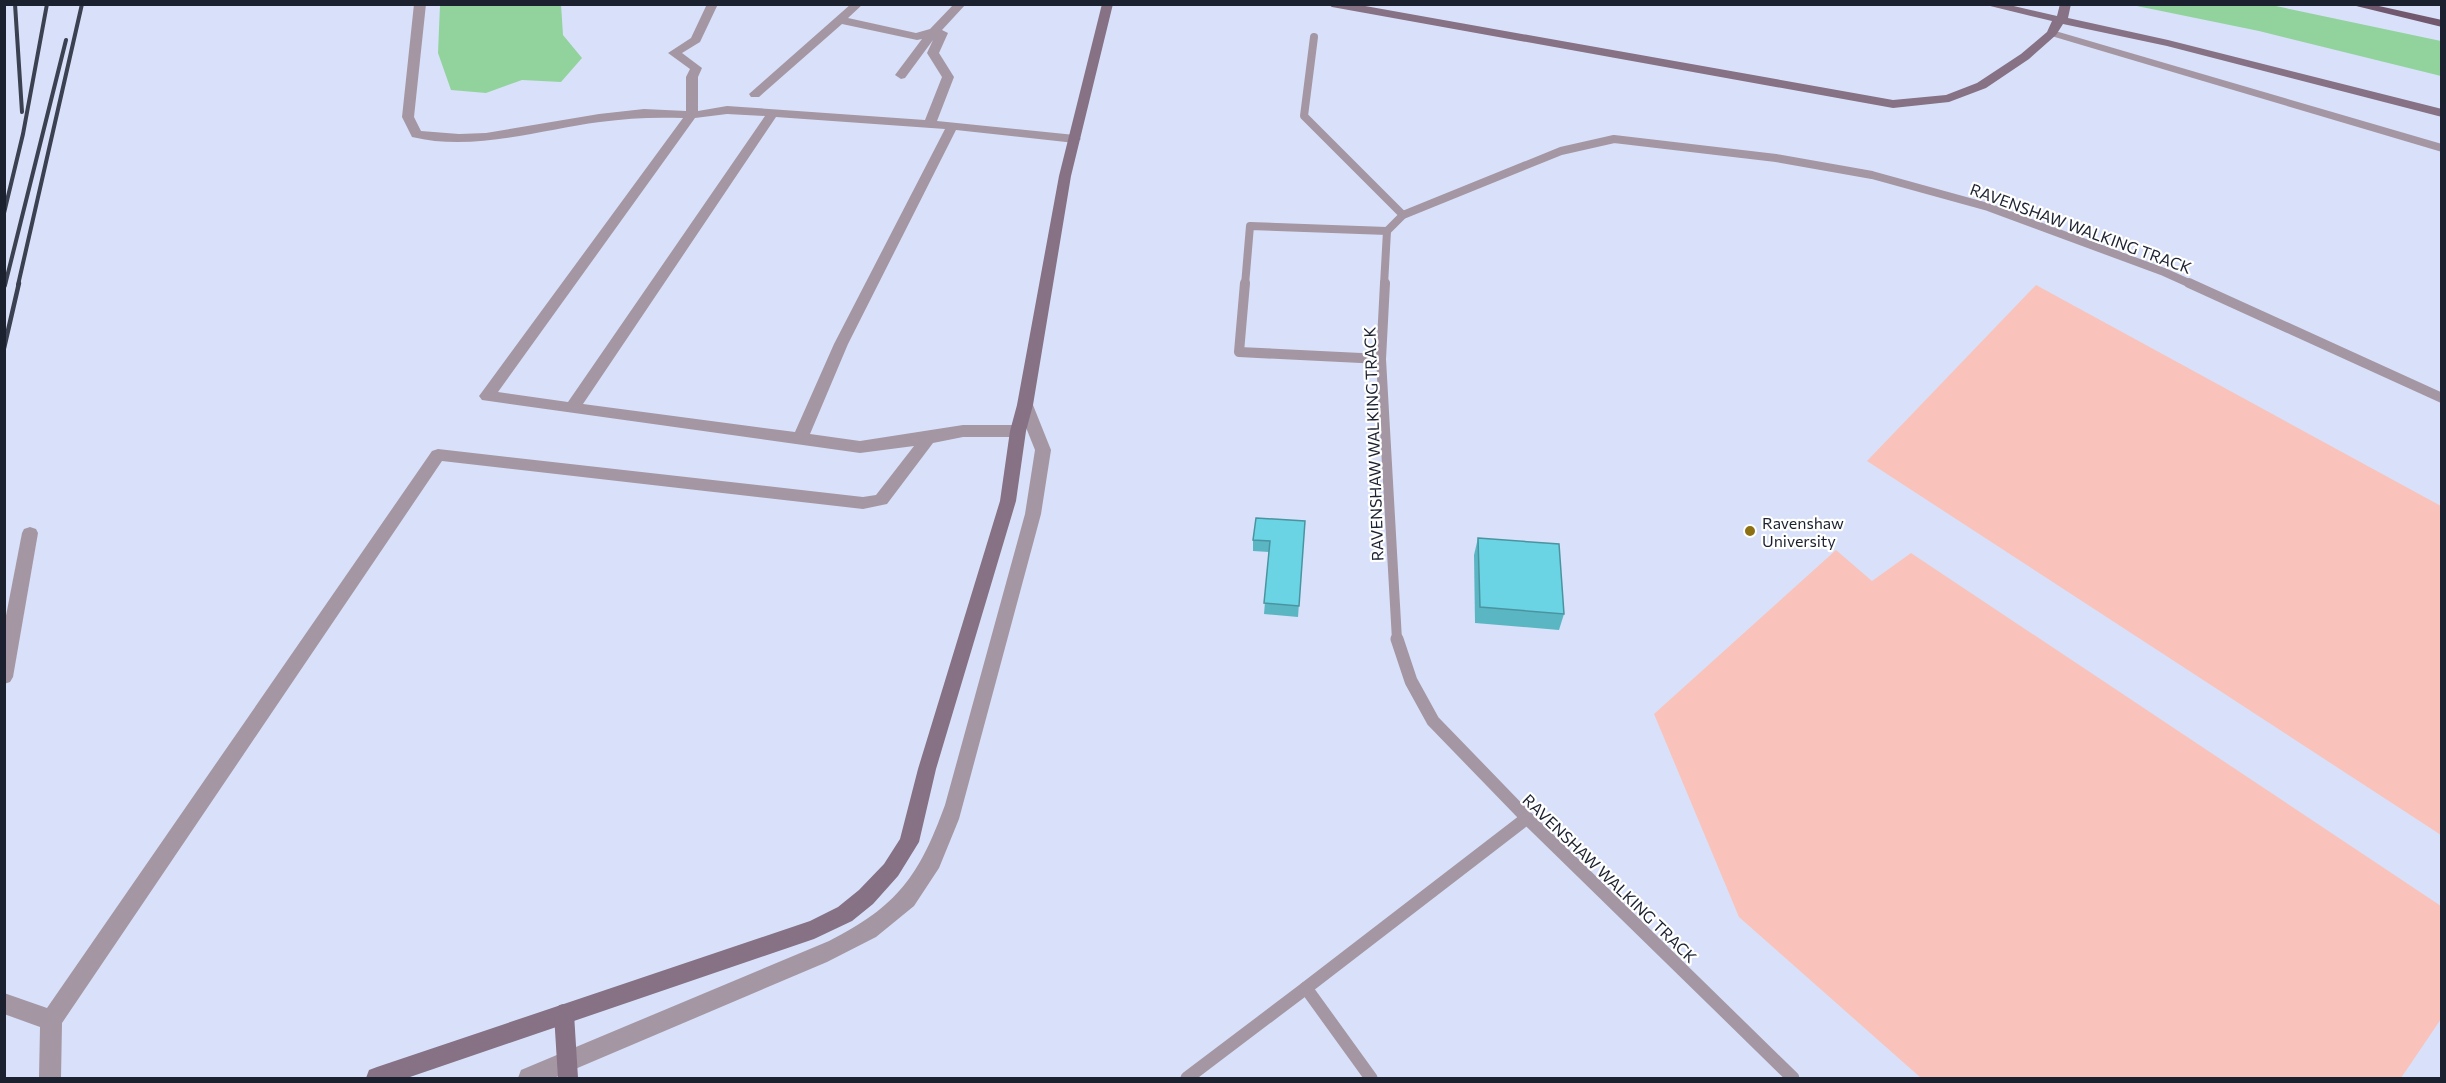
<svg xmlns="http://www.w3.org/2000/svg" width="2446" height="1083" viewBox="0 0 2446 1083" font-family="Commissioner,sans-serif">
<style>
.green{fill:#f9c3bb}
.water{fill:#92d39d}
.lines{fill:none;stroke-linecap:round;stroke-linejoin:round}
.service-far2{stroke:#a596a3;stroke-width:8}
.service-far1{stroke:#a596a3;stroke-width:10}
.service{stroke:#a596a3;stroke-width:13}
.minor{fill:#a596a3;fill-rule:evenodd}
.tertiary{fill:#a596a3;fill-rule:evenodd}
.secondary{fill:#867185;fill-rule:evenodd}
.primary{fill:#71586f;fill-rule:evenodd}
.rail-far1{stroke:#3b4151;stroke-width:4}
.rail{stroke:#3b4151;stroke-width:4.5}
.secondary-bridge{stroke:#867185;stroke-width:20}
.wall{fill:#5bb6c4}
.building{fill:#6ad4e4;stroke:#4a94a0;stroke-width:1.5}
.poi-dot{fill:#8d7013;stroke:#fff;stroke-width:2}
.labels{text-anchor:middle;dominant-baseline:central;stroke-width:4.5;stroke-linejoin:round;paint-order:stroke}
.street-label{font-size:16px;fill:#1b212f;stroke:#fff}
.poi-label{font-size:16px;fill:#1b212f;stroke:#fff;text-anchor:start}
</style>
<rect width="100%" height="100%" fill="#d8e1f9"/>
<g class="green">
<polygon points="2036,285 2441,506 2441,835 1867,461"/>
<polygon points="1836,550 1872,581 1911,553 2441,906 2441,1019 2401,1078 1921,1078 1739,917 1654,714"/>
</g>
<g class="water">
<polygon points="561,4 563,35 582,58 561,82 522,80 486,93 451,90 438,53 440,5"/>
<polygon points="2132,5 2271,5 2441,41 2441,76 2259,31"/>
</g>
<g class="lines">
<g class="service-far2">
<polyline points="1314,37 1304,116 1403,215"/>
<polyline points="1245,285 1250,226 1387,231"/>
<polyline points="1384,285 1387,231 1403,215 1561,151 1614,139 1776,158 1872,175 1988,207 2164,272 2193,285"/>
</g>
<g class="service-far1">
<polyline points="1245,283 1239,352 1381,359"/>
<polyline points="1385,283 1381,359 1397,640"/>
<polyline points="2189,283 2442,398"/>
</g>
<g class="service">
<polyline points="1397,639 1411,681 1433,721 1527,818 1793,1078"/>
<polyline points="1187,1078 1306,988"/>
<polyline points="1371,1078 1306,988 1527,818"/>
</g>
<g class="minor">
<path d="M414 4H426L414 117 421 131 459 134 486 133 599 114 644 109 686 111V77L690 69 668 53 691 38 707 4H718L700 42 682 53 702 68 698 77V111L727 106 925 120 942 77 927 53 933 40 905 78 901 79 895 75 922 39 917 40 842 24 759 97H751L749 94 851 4H863L848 18 916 33 930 29 954 4H966L942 30 948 33 939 53 954 77 937 121 1075 135 1081 139 1075 143 956 130 848 344 810 434 860 441 963 425H1018L1023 427 1026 431 1023 435 1018 437H963L933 443 887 504 863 509 442 461 62 1023 61 1078H39L40 1027 4 1014V993L47 1008 432 451 438 449 863 497 876 495 914 446 860 453 482 400 479 396 482 392 683 118C654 117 628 118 600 122 538 130 474 152 412 137L402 117ZM727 114 765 116 568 402 498 392 695 118ZM776 117 945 129 834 344 795 432 583 404Z"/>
<path d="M1025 400 1030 401 1033 405 1051 450 1041 514 959 819 939 868 914 906 876 937 827 962 554 1078H518L521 1070 829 941C898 906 919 876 945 805L1025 514 1035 450 1017 405 1020 401Z"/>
<polygon points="30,527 36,529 38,533 13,677 10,682 4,684 4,626 22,533 24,529"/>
</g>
<polygon class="tertiary" points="2052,30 2442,144 2442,152 2048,35 2048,31"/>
<g class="secondary">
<polygon points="1102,4 1113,4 1071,176 1033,405 1026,431 1016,501 936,769 919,842 898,876 873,904 852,921 814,939 407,1078 366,1078 369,1070 377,1067 810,921 838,907 859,890 884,864 900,839 918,769 1000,501 1010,431 1017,405 1059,176"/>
<polygon points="1327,4 1354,4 1893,100 1946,95 1977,83 2021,54 2047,32 2052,21 1982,4 2005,4 2057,16 2060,4 2071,4 2068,18 2168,40 2442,109 2442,117 2167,46 2063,24 2056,35 2029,59 1986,88 1949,102 1893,108 1332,7"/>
</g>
<polygon class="primary" points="2348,4 2370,4 2442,20 2442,27"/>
<g class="rail-far1">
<polyline points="15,4 22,112"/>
<polyline points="4,213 23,134 47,4"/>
<polyline points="5,285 66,40"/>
<polyline points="18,285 82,4"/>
</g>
<g class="rail">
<polyline points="4,287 5,283"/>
<polyline points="4,348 19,283"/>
</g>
<polyline class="secondary-bridge" points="564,1014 568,1078"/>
</g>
<g class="wall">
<polygon points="1305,521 1298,617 1264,614 1269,552 1253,551 1253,540"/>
<polygon points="1478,538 1564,614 1559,630 1475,623 1474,555"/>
</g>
<g class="building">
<polygon points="1256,518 1305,521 1299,606 1264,603 1270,541 1253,540"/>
<polygon points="1478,538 1559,544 1564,614 1480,607"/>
</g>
<circle class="poi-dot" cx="1750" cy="531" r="6"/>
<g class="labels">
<g class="street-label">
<text transform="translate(2081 228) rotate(20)">RAVENSHAW WALKING TRACK</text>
<text transform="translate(1373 444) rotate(-92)">RAVENSHAW WALKING TRACK</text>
<text transform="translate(1610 878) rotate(44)">RAVENSHAW WALKING TRACK</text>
</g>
<g class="poi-label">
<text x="1762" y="522">Ravenshaw<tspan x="1762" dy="18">University</tspan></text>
</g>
</g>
<rect width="2446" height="1083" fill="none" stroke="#1b212f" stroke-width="12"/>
</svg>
